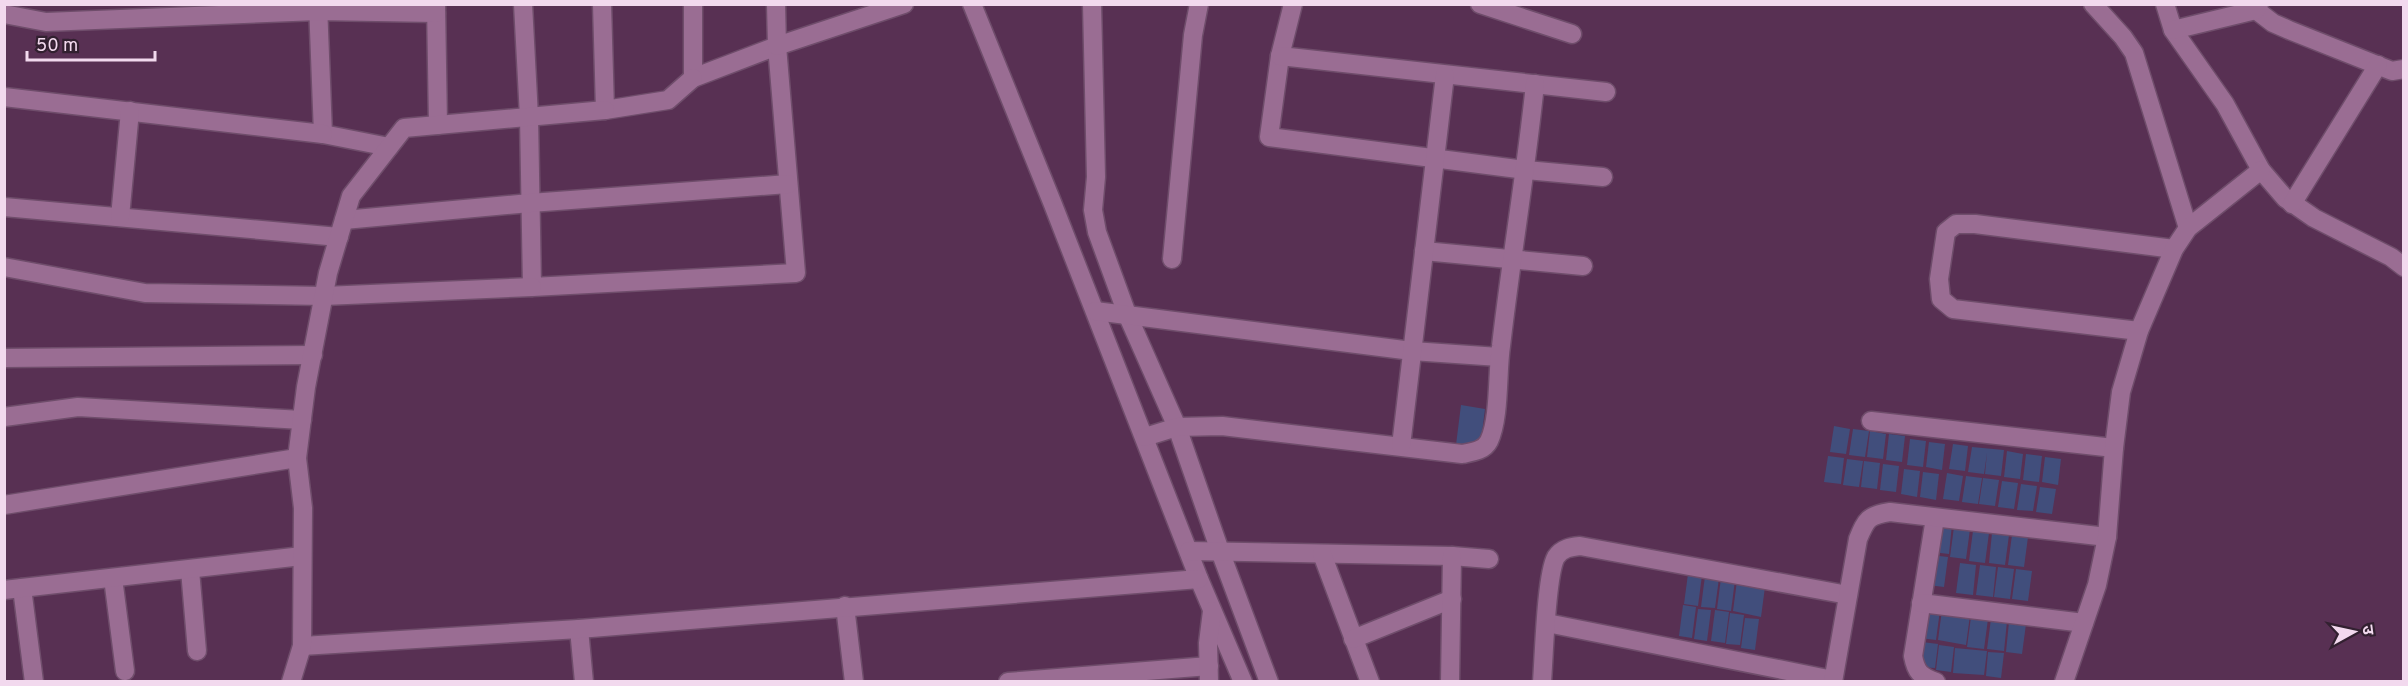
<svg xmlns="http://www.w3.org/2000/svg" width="2408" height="686" viewBox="0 0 2408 686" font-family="Overpass,'Noto Sans Devanagari',sans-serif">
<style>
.building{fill:#414e7c}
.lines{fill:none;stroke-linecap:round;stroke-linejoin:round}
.street-casing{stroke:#6f4d6b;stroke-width:21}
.street{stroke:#9a6d93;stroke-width:18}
</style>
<rect width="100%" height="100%" fill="#583053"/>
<g class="building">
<polygon points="1461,405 1485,409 1480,449 1456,445"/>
<polygon points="1834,426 1850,429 1846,454 1830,452"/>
<polygon points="1853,429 1869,431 1865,457 1849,455"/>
<polygon points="1870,431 1886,434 1883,459 1867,457"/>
<polygon points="1889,434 1905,436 1902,462 1886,460"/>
<polygon points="1910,439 1926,441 1923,467 1907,465"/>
<polygon points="1929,442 1945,444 1942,470 1926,467"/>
<polygon points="1953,444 1968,446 1965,471 1949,469"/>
<polygon points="1972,447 2004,450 2001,476 1985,474 1987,453 1984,474 1968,472"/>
<polygon points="2007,451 2023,454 2020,479 2004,477"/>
<polygon points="2026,454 2042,456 2039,482 2023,480"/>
<polygon points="1828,456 1844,458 1841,484 1824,482"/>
<polygon points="2045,457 2061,459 2058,485 2042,482"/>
<polygon points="1847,459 1863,461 1859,487 1843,485"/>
<polygon points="1864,461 1880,463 1877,489 1861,487"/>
<polygon points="1883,464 1899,466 1896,492 1880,490"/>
<polygon points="1904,469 1920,471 1917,497 1901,494"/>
<polygon points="1923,472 1939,474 1936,500 1920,497"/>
<polygon points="1947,473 1963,476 1959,501 1943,499"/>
<polygon points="1966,476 1982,478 1978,504 1962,502"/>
<polygon points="1983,478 1999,480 1995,506 1979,504"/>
<polygon points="2002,481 2018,483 2014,509 1998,507"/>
<polygon points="2021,484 2037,486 2033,511 2017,510"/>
<polygon points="2040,487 2056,489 2052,514 2036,512"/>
<polygon points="1936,522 1952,524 1949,554 1932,552"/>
<polygon points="1954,527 1970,529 1966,559 1950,557"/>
<polygon points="1973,531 1989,533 1985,563 1969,561"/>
<polygon points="1992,533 2009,535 2005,565 1989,563"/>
<polygon points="2012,535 2028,537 2024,567 2008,565"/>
<polygon points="1931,555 1948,557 1944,587 1928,585"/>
<polygon points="1960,563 1976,565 1973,595 1956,593"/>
<polygon points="1980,565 1996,567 1993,597 1976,595"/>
<polygon points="1998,567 2014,569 2010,599 1994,597"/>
<polygon points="2016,569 2032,571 2028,601 2012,599"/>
<polygon points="1688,574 1702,575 1698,606 1684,604"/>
<polygon points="1705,576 1719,578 1715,608 1701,607"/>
<polygon points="1721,578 1735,580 1731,611 1717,609"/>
<polygon points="1737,581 1765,587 1761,617 1733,611"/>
<polygon points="1683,605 1696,607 1692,638 1679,636"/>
<polygon points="1924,608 1940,610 1936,640 1920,638"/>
<polygon points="1698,609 1711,610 1707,641 1694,639"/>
<polygon points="1715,610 1729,612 1725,643 1711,641"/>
<polygon points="1942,610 1970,615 1966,645 1938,640"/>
<polygon points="1730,613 1744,615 1740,645 1726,644"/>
<polygon points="1971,617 1988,619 1984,649 1967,647"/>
<polygon points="1745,618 1759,619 1755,650 1741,648"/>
<polygon points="1991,619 2007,621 2004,651 1987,649"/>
<polygon points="2009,622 2026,624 2022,654 2006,652"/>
<polygon points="1922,642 1938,644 1935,668 1920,667"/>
<polygon points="1939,645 1954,647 1951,672 1936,670"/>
<polygon points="1955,648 1987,651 1984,675 1953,673"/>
<polygon points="1988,652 2004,653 2001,678 1986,676"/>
</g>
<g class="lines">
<g class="street-casing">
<g id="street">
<polyline points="318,4 323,134 389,147"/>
<polyline points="436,4 438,125"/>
<polyline points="523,4 529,117 532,287 796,273 777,46 693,78 693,4"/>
<polyline points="602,4 605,110 668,100 693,78"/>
<polyline points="776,4 777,46 904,4"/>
<polyline points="972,4 1052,202 1199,579 1243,682"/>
<polyline points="1092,4 1096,177 1093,210 1097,232 1127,314 1177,427 1220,551 1269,682"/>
<polyline points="1293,4 1280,56 1269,137 1526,170 1603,177"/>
<polyline points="1480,4 1572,34"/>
<polyline points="2093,4 2123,37 2134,53 2188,228"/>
<polyline points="2165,4 2173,30 2225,104 2261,170 2285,198 2314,218 2391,257 2404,267"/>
<polyline points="2256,10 2273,23 2289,30 2392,71 2404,69"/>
<polyline points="4,14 46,22 318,11 436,13"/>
<polyline points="2173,30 2256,10 2259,4"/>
<polyline points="1280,56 1606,92"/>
<polyline points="4,97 323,134"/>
<polyline points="2292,204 2378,65"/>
<polyline points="4,207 339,237"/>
<polyline points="120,217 130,111"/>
<polyline points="344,220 530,203 788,184"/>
<polyline points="1424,251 1583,266"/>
<polyline points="1172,259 1193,35 1199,4"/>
<polyline points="4,267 145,293 324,296 532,287"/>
<polyline points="1095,311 1412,351 1499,357"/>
<polyline points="2139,331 1953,309 1941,299 1939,279 1946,232 1956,224 1975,224 2174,249"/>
<polyline points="4,358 313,355"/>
<polyline points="4,417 78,407 302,420"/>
<polyline points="1871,421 2114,448"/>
<path d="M1145 437 1177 427 1222 426 1462 454C1472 452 1484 451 1489 441 1500 418 1497 372 1501 346 1511 259 1526 172 1535 84"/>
<polyline points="1401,446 1445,75"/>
<polyline points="4,505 297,458"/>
<path d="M1935 518 1913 656C1916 672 1920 676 1936 682"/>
<polyline points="1189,551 1452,556 1489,559"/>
<polyline points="1322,554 1370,682"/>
<polyline points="190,570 197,651"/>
<polyline points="113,578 125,671"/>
<polyline points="22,588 34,682"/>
<polyline points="4,590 302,556"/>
<polyline points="1921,603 2084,623"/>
<polyline points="845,606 854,682"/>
<polyline points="1547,623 1833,680"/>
<polyline points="579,629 584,682"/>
<polyline points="1353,639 1452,599"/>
<polyline points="302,646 579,629 1199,579"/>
<polyline points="291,682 302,646 303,508 297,458 306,387 328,273 351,196 404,128 605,110"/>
<polyline points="1008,682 1209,666"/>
<polyline points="1209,682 1208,643 1212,611"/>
<polyline points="1450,682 1452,556"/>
<path d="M1542 682C1544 657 1546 575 1556 557 1562 548 1571 547 1580 546L1848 595"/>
<path d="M1833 682 1858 539C1866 520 1868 515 1890 512L2107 537"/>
<polyline points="2064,682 2097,585 2107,537 2114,448 2121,392 2139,331 2174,249 2188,228 2261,170"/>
</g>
</g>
<use href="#street" class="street"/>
</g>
<rect width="2408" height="686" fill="none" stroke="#f2d9ee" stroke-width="12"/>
<g transform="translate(2354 632) rotate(82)" stroke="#322030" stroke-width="4.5" paint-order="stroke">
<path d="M0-4.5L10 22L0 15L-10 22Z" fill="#f2d9ee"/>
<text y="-9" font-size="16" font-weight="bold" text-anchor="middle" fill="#f2d9ee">उ</text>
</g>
<path d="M27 51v9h128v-9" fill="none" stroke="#f2d9ee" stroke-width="3"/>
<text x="36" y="51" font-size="18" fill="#f2d9ee" stroke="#322030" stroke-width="4.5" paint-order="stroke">50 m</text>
</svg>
